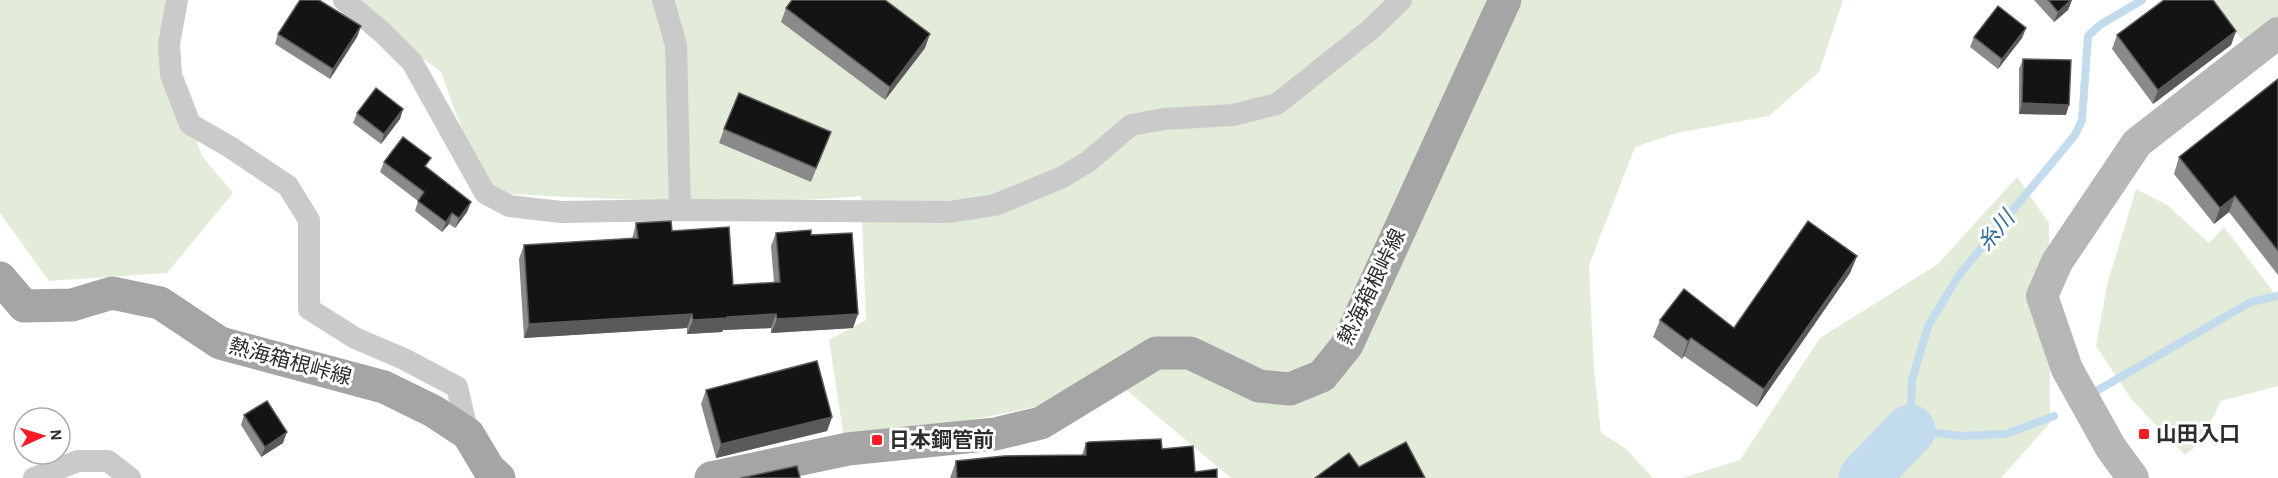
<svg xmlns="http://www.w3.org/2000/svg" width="2278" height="478" viewBox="0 0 2278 478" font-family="'Alegreya Sans','Noto Sans JP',sans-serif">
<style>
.green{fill:#e3ecd8}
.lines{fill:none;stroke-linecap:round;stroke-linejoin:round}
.stream{stroke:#c2dcee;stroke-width:8}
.river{stroke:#c2dcee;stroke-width:51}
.street{stroke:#cacaca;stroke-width:22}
.secondary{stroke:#b7b7b7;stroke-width:32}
.primary{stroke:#a5a5a5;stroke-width:33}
.wall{fill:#8a8a8a}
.shaded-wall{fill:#5a5a5a}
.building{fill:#141414;stroke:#5a5a5a;stroke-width:1.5}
.poi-dot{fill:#f61c28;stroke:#fff;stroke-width:2}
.labels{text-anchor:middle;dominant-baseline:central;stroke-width:6;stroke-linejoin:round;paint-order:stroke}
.street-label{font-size:21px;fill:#2d2d2d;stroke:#fff}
.poi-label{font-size:21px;font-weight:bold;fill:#2d2d2d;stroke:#fff;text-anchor:start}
.water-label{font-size:22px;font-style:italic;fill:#336e96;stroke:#fff}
</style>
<rect width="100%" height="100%" fill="#fff"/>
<g class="green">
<polygon points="0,0 169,0 159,34 202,156 233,193 167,273 49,281 0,213"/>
<path d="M344 0H1843L1819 72 1769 116 1677 133 1635 147 1589 265 1594 370 1601 433 1625 448 1653 478H1231L1125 389 845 445 829 340 866 320 861 196C736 207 611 199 485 193L441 72Z"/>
<polygon points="2203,0 2278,0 2278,42 2262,59"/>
<polygon points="2017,177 2049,223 2050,423 2001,478 1682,478 1740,460 1820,338 1938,264"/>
<polygon points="2136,189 2167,205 2209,243 2224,227 2278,298 2278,386 2221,401 2200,443 2185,455 2132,400 2096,346 2107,285"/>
</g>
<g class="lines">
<g class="stream">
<polyline points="2098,390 2251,302 2278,296"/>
<polyline points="2054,416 2006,434 1963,436 1910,430 1912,380 1928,326 1959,275 2075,135 2082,120 2088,36 2100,25 2142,0"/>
</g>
<polyline class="river" points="1864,478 1910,430"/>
<g class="street">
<polyline points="177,0 169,44 171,75 190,124 230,147 288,186 309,220 309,309 355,338 404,359 457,387 468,434"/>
<polyline points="344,0 383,33 412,62 485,193 509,206 561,212 680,210 949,212 995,205 1063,177 1089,161 1131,125 1164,119 1233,115 1277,104 1371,29 1401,0"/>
<polyline points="663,0 676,45 680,210"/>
<polyline points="34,478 78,461 108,461 130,478"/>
</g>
<polyline class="secondary" points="2133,478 2111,448 2067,369 2042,296 2057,262 2137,143 2278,33"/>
<g class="primary">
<polyline points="0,278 24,306 72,305 112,293 160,303 220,343 384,387 433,411 468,434 489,469 499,478"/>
<polyline points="711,478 848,449 995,434 1041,423 1156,353 1190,353 1259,386 1290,389 1322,376 1347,345 1505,0"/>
</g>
</g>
<g class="wall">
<polygon points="2034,0 2072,0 2068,10 2054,22"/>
<polygon points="786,8 925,48 885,100 781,22"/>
<polygon points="361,26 357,37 330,79 275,44 278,34"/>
<polygon points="2026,28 2022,38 1998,69 1970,47 1974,37"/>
<polygon points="2236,31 2231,45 2153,104 2112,49 2117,35"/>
<polygon points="2023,59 2066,115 2019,114 2019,69"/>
<polygon points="2278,79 2278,275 2229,212 2214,224 2174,174 2179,157"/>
<polygon points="403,109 400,119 381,144 353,123 357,113"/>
<polygon points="724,129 831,132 811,182 719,143"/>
<polygon points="384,162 427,168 471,202 467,212 455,228 449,224 442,232 415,211 418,201 380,172"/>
<polygon points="636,223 672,231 733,285 774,283 771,246 776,233 811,235 853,328 771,333 771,328 723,330 722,332 687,334 687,328 524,338 519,259 524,245 632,239"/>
<polygon points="1857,256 1850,273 1757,407 1684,356 1682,359 1653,337 1660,320 1734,328"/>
<polygon points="706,390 832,417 827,431 716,458 701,404"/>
<polygon points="244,415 283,443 261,457 241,425"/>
<polygon points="1086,443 1162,449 1195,472 1217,478 950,478 956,461 1082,455"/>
</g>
<g class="shaded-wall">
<polygon points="2072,0 2068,10 2054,22 2058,12"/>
<polygon points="361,26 357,37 330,79 333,69"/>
<polygon points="2026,28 2022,38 1998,69 2002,59"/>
<polygon points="2236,31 2231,45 2153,104 2158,90"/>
<polygon points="930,34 925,48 885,100 890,87"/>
<polygon points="2022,103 2069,105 2066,115 2019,114"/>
<polygon points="403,109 400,119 381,144 384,134"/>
<polygon points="2235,196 2229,212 2214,224 2220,208"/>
<polygon points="471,202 467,212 455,228 459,218"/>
<polygon points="452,213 449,224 442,232 446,222"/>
<polygon points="1857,256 1850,273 1757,407 1764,389"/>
<polygon points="692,314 687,328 524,338 529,324"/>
<polygon points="776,314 771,328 723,330 722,332 687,334 693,320 727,317"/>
<polygon points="858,314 853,328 771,333 777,319"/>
<polygon points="1691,338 1684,356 1682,359 1688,341"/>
<polygon points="832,417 827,431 716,458 721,444"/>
<polygon points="287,432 283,443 261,457 265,447"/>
</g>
<g class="building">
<polygon points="300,0 319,0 361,26 333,69 278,34"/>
<polygon points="792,0 885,0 930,34 890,87 786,8"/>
<polygon points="2048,0 2071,0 2058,12"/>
<polygon points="2164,0 2213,0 2236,31 2158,90 2117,35"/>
<polygon points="1998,6 2026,28 2002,59 1974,37"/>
<polygon points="2023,59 2071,60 2069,105 2022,103"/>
<polygon points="2278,79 2278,251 2235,196 2220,208 2179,157"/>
<polygon points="376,88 403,109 384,134 357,113"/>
<polygon points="739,93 831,132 816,168 724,129"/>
<polygon points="403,137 431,158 425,166 471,202 459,218 452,213 446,222 418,201 424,192 384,162"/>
<polygon points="671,221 672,231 729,227 733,285 780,282 776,233 811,230 811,235 852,233 858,314 777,319 776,314 727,317 727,318 693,320 692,314 529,324 524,245 638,238 636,223"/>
<polygon points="1808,221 1857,256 1764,389 1691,338 1688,341 1660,320 1684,289 1734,328"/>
<polygon points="817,361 832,417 721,444 706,390"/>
<polygon points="267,401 287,432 265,447 244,415"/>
<polygon points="1161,439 1162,449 1193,446 1195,472 1217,469 1217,478 957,478 956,461 1004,456 1086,455 1086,443 1089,442"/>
<polygon points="1406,442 1425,478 1315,478 1349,453 1359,467"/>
<polygon points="797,466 800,478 741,478"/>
</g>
<g class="poi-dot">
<rect x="2138" y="428" width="12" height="12" rx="3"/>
<rect x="871" y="434" width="12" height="12" rx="3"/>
</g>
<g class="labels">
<g class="street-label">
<text transform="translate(1372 287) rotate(-64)">熱海箱根峠線</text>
<text transform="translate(290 362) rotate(15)">熱海箱根峠線</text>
</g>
<g class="poi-label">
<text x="2156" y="434">山田入口</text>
<text x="889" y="440">日本鋼管前</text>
</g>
<g class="water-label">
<text transform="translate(1996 231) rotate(-50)">糸川</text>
</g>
</g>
<g transform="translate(42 436) rotate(86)"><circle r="28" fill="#ffffff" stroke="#ababab" stroke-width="1.5"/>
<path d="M0-4.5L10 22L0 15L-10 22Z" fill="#f61c28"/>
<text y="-9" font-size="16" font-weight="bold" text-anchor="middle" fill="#2d2d2d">N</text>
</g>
</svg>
